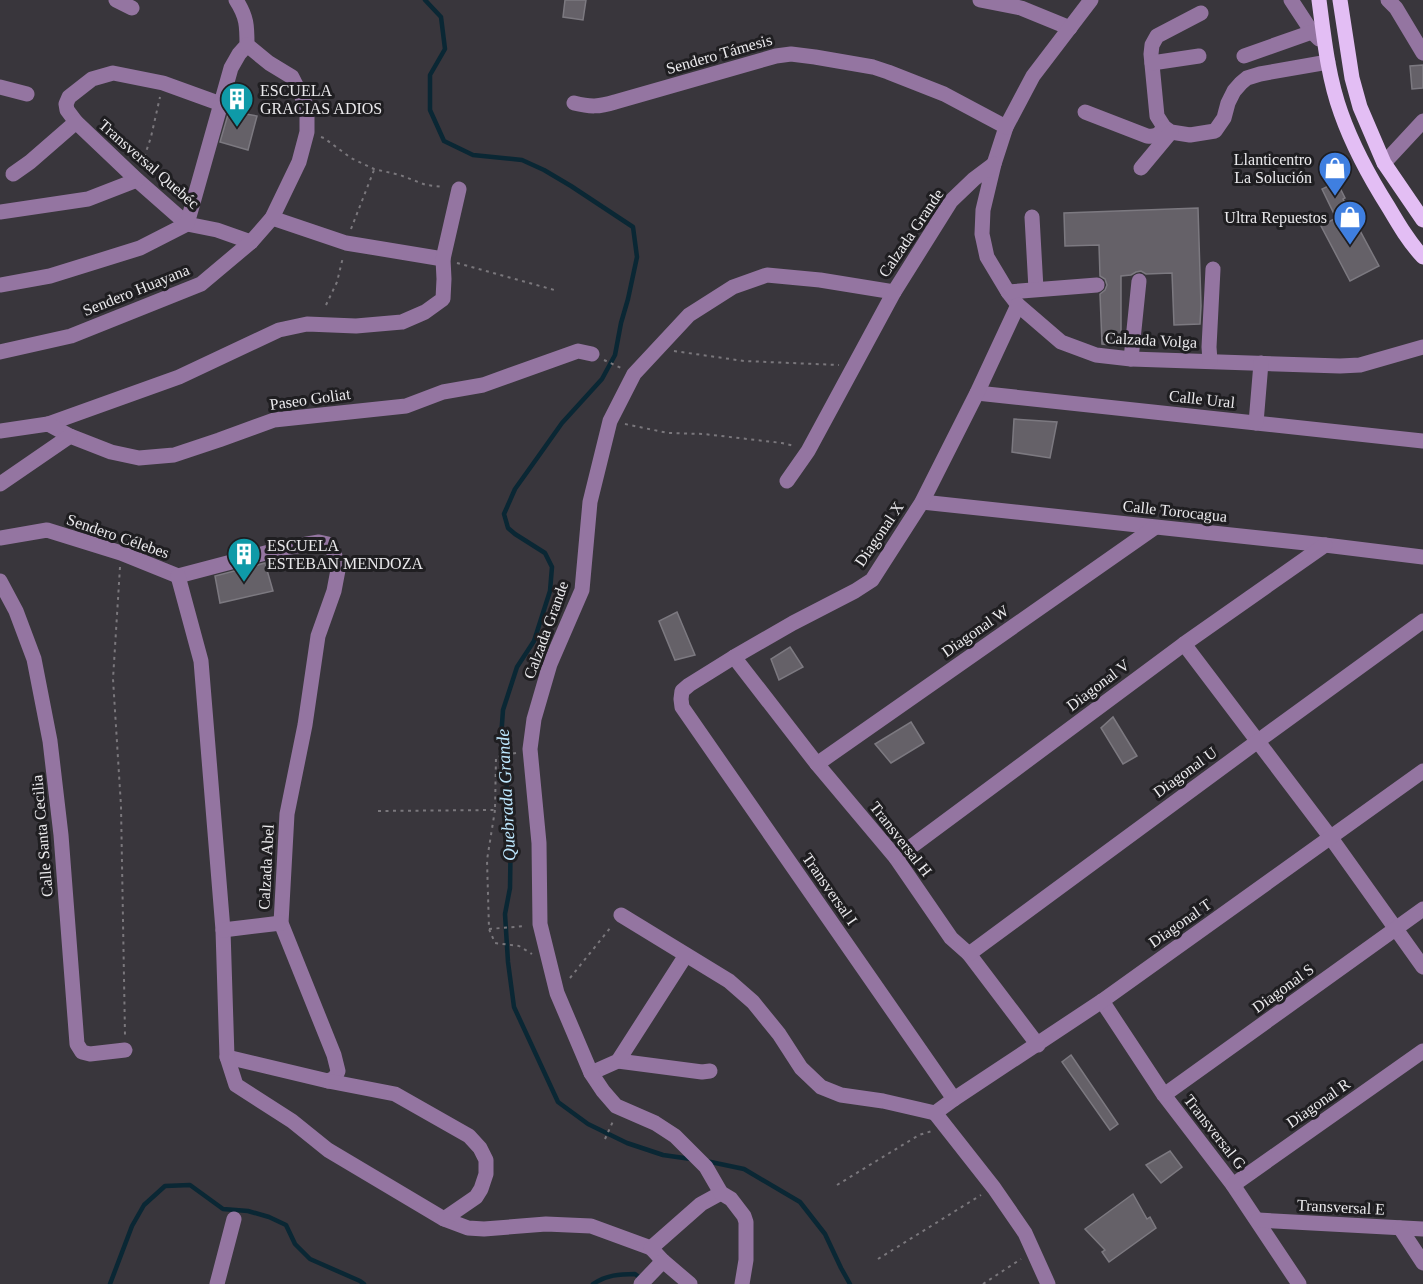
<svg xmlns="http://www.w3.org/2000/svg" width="1423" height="1284" viewBox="0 0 1423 1284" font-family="Georgia,serif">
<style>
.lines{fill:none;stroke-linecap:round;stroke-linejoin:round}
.stream{stroke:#0a2734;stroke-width:4.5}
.building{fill:#656168;stroke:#7c7980;stroke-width:1.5}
.path{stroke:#7a777c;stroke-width:2;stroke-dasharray:3 4.5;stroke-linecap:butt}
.minor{stroke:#9475a1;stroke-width:15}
.major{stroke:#e3bef4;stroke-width:15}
.labels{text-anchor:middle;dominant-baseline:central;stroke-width:6;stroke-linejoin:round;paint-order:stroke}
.street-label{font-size:16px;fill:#eae9ec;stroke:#1f1e21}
.poi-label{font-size:16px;fill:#eae9ec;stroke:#1f1e21;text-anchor:start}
.water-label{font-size:18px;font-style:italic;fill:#bde7fe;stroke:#1f1e21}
</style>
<rect width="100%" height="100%" fill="#39363c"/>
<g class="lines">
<g class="stream">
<polyline points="425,0 441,17 445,49 430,75 430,110 444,141 473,155 522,160 544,170 571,186 633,227 637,257 628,299 621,323 615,355 602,379 562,423 540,454 515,489 504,514 508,528 515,534 545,553 552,567 550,591 534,641 517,667 503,710 501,738 511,823 510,888 505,914 508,962 514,1007 558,1102 588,1124 627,1143 663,1155 691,1159"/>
<polyline points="706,1161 744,1169 800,1202 825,1234 841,1268 850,1284"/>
<polyline points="110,1284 132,1226 144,1205 165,1186 190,1185 223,1209 248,1211 269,1217 286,1225 295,1244 310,1259 360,1281 364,1284"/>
<path d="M593 1284C606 1275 620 1274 635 1274L643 1280"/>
</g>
</g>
<g class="building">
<polygon points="565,0 586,0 583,20 563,17"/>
<polygon points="1423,65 1423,88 1412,89 1410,66"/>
<polygon points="229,111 257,116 248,150 220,142"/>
<polygon points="1337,182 1345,198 1343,199 1379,266 1350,281 1321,226 1336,218 1322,189"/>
<polygon points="1198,208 1201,306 1200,324 1174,325 1172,273 1146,274 1141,271 1136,272 1131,275 1121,276 1121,346 1102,344 1100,294 1105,290 1107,285 1105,279 1100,276 1099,245 1065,246 1064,213"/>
<polygon points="1014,419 1057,422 1050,458 1012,452"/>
<polygon points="265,563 273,591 220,603 215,576"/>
<polygon points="677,612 695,655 675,660 659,621"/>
<polygon points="790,647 803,667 779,680 771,659"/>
<polygon points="1113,717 1137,756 1123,764 1101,728"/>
<polygon points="911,722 924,743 891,763 875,744"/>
<polygon points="1071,1055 1118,1124 1110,1130 1062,1062"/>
<polygon points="1170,1151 1182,1167 1161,1183 1146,1165"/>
<polygon points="1133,1194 1147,1219 1150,1217 1156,1228 1109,1262 1102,1252 1105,1250 1085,1229"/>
</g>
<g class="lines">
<g class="path">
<polyline points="321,137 324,138 351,158 374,169 400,175 426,185 444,187"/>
<polyline points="142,164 151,137 160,97"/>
<polyline points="351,229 374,170"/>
<polyline points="457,263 558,291"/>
<polyline points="326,305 337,282 343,257"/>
<polyline points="674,351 744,361 839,365"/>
<polyline points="604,360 621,368"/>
<polyline points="625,424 668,433 704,434 782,443 794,446"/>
<polyline points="120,567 113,679 121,806 125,1035"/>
<polyline points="495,810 487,860 489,929 495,943 519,946 532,954"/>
<polyline points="378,811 495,810 496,757 516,753"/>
<polyline points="489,929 525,926"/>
<polyline points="570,978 611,927"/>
<polyline points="605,1139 614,1119"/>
<polyline points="837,1185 919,1135 932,1131"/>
<polyline points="878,1259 981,1195"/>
<polyline points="983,1284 1021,1259"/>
</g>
<g class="minor">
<polyline points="116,0 132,8"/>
<polyline points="980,0 1021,8 1070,28"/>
<polyline points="1091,0 1033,76 1006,127 994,164 983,210 982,234 987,257 1008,292 1018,305 1061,342 1096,355 1131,359 1340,366 1360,365 1423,347"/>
<polyline points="1291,0 1312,32 1319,39"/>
<polyline points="1388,0 1396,8 1423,53"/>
<polyline points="1201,13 1157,36 1152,45 1151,54 1157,116 1164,127 1171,132 1190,135 1215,131 1224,118 1228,103 1234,91 1241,83 1247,78 1260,74 1328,62"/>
<polyline points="1244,56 1312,32"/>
<polyline points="1152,63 1199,56"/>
<polyline points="0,87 27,94"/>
<path d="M574 103C590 107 599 107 615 102L776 56 791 54 815 57 873 67 888 72 944 94 1006 127"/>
<polyline points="221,104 163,83 113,73 92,79 69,97 66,104 67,110 76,122 137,180 187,224 217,230 251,242"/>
<path d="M1085 112 1147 136C1156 137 1159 135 1164 127"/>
<polyline points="1384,163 1423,121"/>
<polyline points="1141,168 1171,132"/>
<polyline points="13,174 30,162 76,122"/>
<polyline points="0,212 88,199 137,180"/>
<polyline points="1032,217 1036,289"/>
<polyline points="272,218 346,243 443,259"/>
<path d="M0 285 50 276 140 248 187 224 231 68 239 54 247 45C247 26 247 17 236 0"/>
<polyline points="1008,292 1097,285"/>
<polyline points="0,352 71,336 201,284 251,242 272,218 299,162 307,132 307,107 292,77 269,63 247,45"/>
<polyline points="1131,359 1139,281"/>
<polyline points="1210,361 1209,347 1213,269"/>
<polyline points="977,393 1423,441"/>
<polyline points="1256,423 1261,363"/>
<polyline points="48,424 179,377 279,330 307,324 356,326 402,322 425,312 443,299 444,279 443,259 459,189"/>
<polyline points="0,431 48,424 70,436 111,452 139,458 174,455 219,440 274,420 406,406 443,392 483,385 578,351 592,354"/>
<polyline points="787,481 808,451 894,292 951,201 974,179 994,164"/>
<polyline points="0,484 70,436"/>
<polyline points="922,502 1325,545 1423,557"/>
<polyline points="0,538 47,530 121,553 178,576 284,548 319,542 328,544 334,552 338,570 334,591 318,636 305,725 287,814 281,923 334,1055 338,1071 335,1078 328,1081 227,1057"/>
<polyline points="178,576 201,661 223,930 227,1057 236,1085 292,1121 328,1150 444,1219 468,1228 484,1229 546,1224 591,1226 651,1248"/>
<polyline points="0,581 16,611 34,659 50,741 61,835 77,1044 82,1052 90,1054 125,1050"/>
<polyline points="1184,644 1331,838 1423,967"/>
<polyline points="734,657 817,764 896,858 951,938 969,954 1038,1045"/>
<polyline points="817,764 1154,528"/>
<polyline points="896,858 1184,644 1325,545"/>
<polyline points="621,915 729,981 753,1002 779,1034 801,1068 821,1087 841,1095 883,1101 935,1113"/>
<polyline points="223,930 281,923"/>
<polyline points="969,954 1258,741 1423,621"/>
<polyline points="1102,1001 1164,1095 1233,1185 1299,1284"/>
<polyline points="618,1061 702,1072 710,1071"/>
<polyline points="591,1073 618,1061 686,955"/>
<polyline points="328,1081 395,1094 469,1136 480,1148 486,1160 486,1174 481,1189 476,1197 444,1219"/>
<polyline points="1164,1095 1423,909"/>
<polyline points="954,1099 682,707 681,699 682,691 689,685 734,657 793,623 855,591 872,580 922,502 977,393 1018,305"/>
<polyline points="1233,1185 1423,1051"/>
<polyline points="1258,1220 1423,1229"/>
<polyline points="1400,1228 1423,1263"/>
<polyline points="663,1261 651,1248 701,1204 721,1193"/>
<polyline points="217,1284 234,1219"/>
<polyline points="641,1284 663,1261 690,1284"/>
<polyline points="742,1284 746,1260 746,1222 744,1216 731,1199 721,1193 706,1167 675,1136 655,1123 616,1106 603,1091 591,1073 557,993 540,924 539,843 530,749 534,719 550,664 582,590 590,502 610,421 634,374 689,315 733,287 767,275 820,280 894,292"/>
<polyline points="1048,1284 1025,1233 994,1188 935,1113 954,1099 1102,1001 1423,771"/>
</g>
<g class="major">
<path d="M1319 0C1324 38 1328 77 1341 113 1353 147 1370 178 1389 208 1399 225 1409 242 1423 257"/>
<polyline points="1340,0 1352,78 1360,107 1384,163 1423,220"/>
</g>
</g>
<defs>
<g id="building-pin" transform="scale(1.725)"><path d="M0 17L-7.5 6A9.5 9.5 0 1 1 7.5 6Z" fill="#0f9aa8" stroke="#1f1e21"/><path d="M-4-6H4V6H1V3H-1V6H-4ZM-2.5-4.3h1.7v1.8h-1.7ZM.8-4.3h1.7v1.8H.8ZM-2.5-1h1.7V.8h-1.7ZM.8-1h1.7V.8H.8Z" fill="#fff"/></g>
<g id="shop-pin" transform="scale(1.725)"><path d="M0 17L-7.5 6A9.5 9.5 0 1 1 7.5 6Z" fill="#3f7fe0" stroke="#1f1e21"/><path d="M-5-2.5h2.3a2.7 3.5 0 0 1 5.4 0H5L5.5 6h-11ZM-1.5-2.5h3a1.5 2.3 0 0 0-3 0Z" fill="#fff"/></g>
</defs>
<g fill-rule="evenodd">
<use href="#building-pin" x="237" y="99"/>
<use href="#shop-pin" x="1335" y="168"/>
<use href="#shop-pin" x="1350" y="217"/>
<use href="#building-pin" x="244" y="554"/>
</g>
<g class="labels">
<g class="street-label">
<text transform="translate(719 54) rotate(-16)">Sendero Támesis</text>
<text transform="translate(149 164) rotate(41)">Transversal Quebéc</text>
<text transform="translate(911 233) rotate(-56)">Calzada Grande</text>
<text transform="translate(136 290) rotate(-22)">Sendero Huayana</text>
<text transform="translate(1151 340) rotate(3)">Calzada Volga</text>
<text transform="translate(310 399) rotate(-8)">Paseo Goliat</text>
<text transform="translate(1202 399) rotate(6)">Calle Ural</text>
<text transform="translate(1175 511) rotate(6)">Calle Torocagua</text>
<text transform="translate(879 534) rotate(-56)">Diagonal X</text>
<text transform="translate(118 536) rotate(19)">Sendero Célebes</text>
<text transform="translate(546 630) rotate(-70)">Calzada Grande</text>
<text transform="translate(975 631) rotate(-35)">Diagonal W</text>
<text transform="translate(1098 685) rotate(-37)">Diagonal V</text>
<text transform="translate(1185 772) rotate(-36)">Diagonal U</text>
<text transform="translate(42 836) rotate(-95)">Calle Santa Cecilia</text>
<text transform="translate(901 839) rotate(52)">Transversal H</text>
<text transform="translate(266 867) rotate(-87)">Calzada Abel</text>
<text transform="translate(830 889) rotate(55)">Transversal I</text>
<text transform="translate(1180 923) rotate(-35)">Diagonal T</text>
<text transform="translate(1283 988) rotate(-36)">Diagonal S</text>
<text transform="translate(1318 1103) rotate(-35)">Diagonal R</text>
<text transform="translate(1215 1132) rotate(52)">Transversal G</text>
<text transform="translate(1341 1207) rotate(3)">Transversal E</text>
</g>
<g class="poi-label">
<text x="260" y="90">ESCUELA<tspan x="260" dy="18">GRACIAS ADIOS</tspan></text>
<text x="1312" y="159" text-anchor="end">Llanticentro<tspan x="1312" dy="18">La Solución</tspan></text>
<text x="1327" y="217" text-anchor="end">Ultra Repuestos</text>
<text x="267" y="545">ESCUELA<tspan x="267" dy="18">ESTEBAN MENDOZA</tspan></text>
</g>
<g class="water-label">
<text transform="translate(506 795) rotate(-93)">Quebrada Grande</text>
</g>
</g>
</svg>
